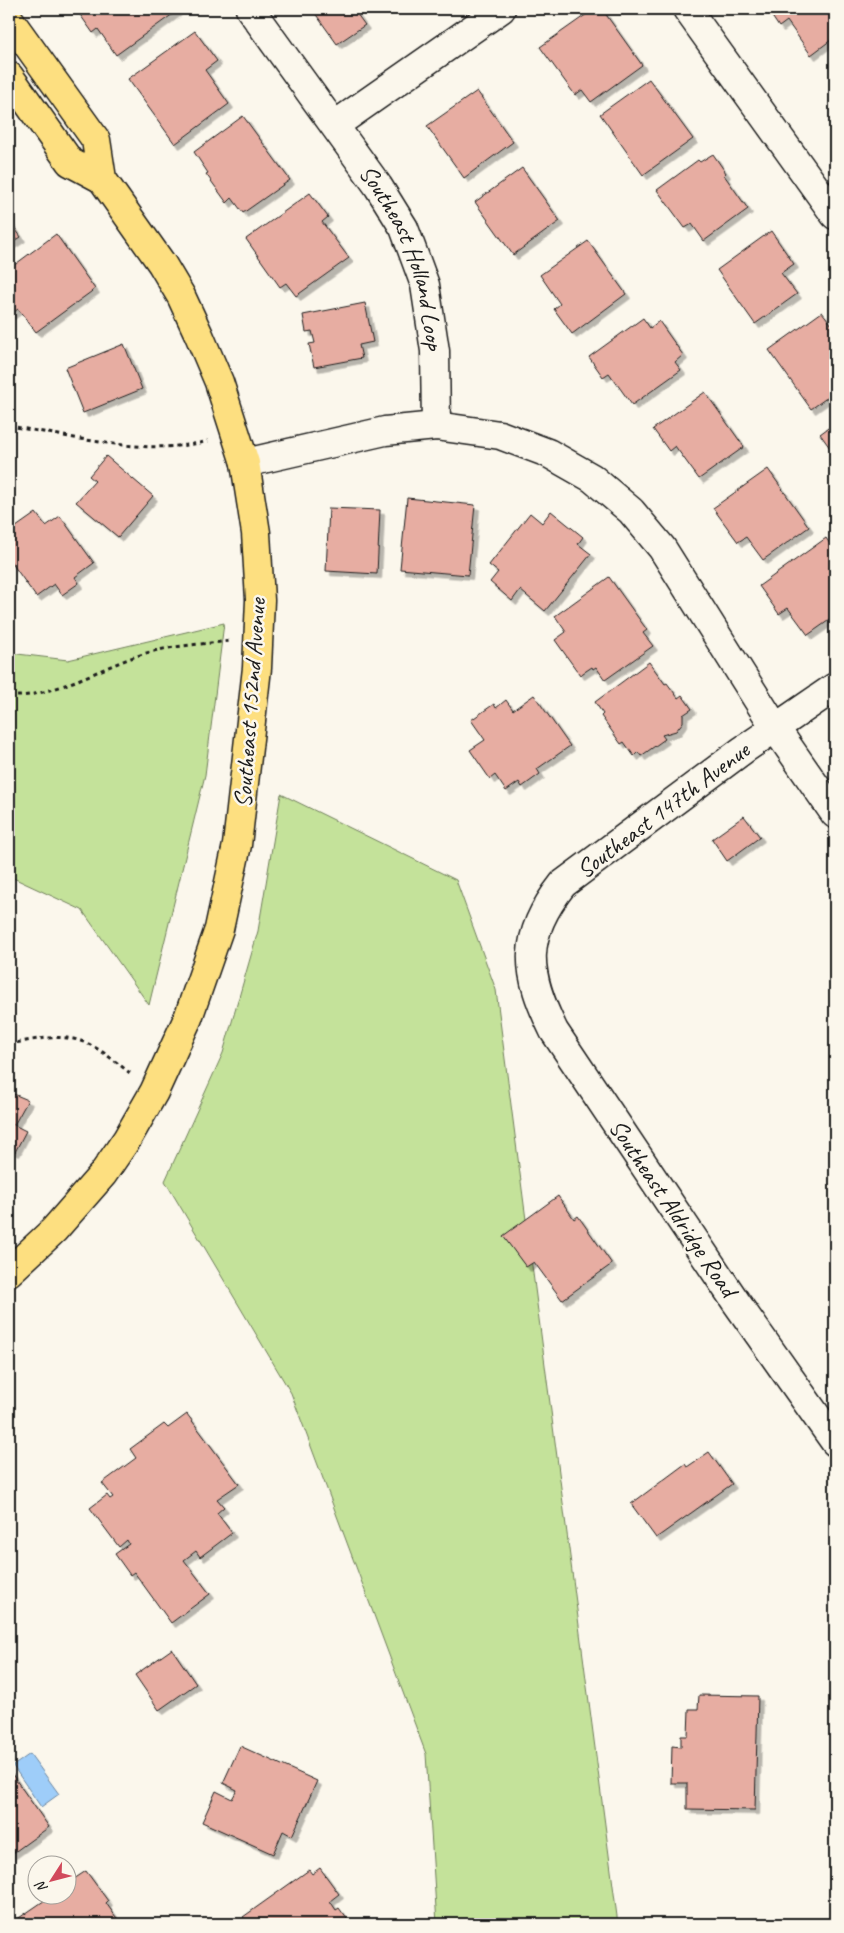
<svg xmlns="http://www.w3.org/2000/svg" width="844" height="1933" viewBox="0 0 844 1933" font-family="Caveat,sans-serif">
<style>
.green{fill:#c4e29a;stroke:#707f5b}
.water{fill:#9ecdf9;stroke:#6a86a1}
.building{fill:#e7ada2;stroke:#1c1c1c;filter:url(#shadow)}
.lines{fill:none;stroke-linecap:round;stroke-linejoin:round}
.minor-casing{stroke:#1c1c1c;stroke-width:31}
.major-casing{stroke:#1c1c1c;stroke-width:31}
.path{stroke:#1c1c1c;stroke-width:3;stroke-dasharray:4 4;stroke-linecap:butt}
.minor{stroke:#fbf7ec;stroke-width:28}
.major{stroke:#fddf80;stroke-width:28}
.labels{text-anchor:middle;dominant-baseline:central;stroke-width:5;stroke-linejoin:round;paint-order:stroke}
.street-label{font-size:25px;fill:#1c1c1c;stroke:#fbf7ec}
</style>
<defs>
<filter id="shadow"><feDropShadow dx="4.5" dy="4.5" stdDeviation="0" flood-color="#0004"/></filter>
</defs>
<rect width="100%" height="100%" fill="#fbf7ec"/>
<filter id="ink" filterUnits="userSpaceOnUse"><feTurbulence type="fractalNoise" baseFrequency=".02" numOctaves="2"/><feDisplacementMap in="SourceGraphic" scale="10" xChannelSelector="R" yChannelSelector="G"/><feConvolveMatrix kernelMatrix="1 2 1 2 8 2 1 2 1" color-interpolation-filters="sRGB"/></filter>
<g filter="url(#ink)">
<g class="green">
<polygon points="224,623 205,775 149,1005 82,910 9,876 9,653 68,660"/>
<polygon points="281,794 456,880 496,990 618,1924 437,1924 426,1754 291,1393 165,1181 223,1053 258,931"/>
</g>
<polygon class="water" points="30,1754 59,1794 41,1807 13,1766"/>
<g class="building">
<polygon points="76,9 176,9 177,11 116,55 98,29 93,33"/>
<polygon points="312,9 355,9 354,10 365,25 337,44"/>
<polygon points="594,9 602,9 642,65 591,102 582,90 575,95 540,47"/>
<polygon points="767,9 835,9 835,37 811,55 787,21 779,27"/>
<polygon points="195,31 217,61 205,70 229,104 175,144 128,79"/>
<polygon points="649,79 693,139 643,175 600,114"/>
<polygon points="477,91 513,142 464,178 427,126"/>
<polygon points="243,116 290,180 243,213 232,198 227,203 206,174 208,173 194,152"/>
<polygon points="713,154 726,173 724,175 748,209 704,241 692,224 685,228 657,190 698,160 700,162"/>
<polygon points="522,168 560,221 513,255 475,202"/>
<polygon points="310,193 328,217 322,222 349,258 296,296 286,283 280,287 246,239"/>
<polygon points="9,220 21,237 9,245"/>
<polygon points="771,231 794,264 781,273 797,294 755,324 717,270"/>
<polygon points="56,234 95,289 36,332 18,309 10,315 9,312 9,269"/>
<polygon points="588,241 626,294 572,334 554,309 560,304 540,275"/>
<polygon points="365,303 373,342 359,345 362,358 314,367 309,344 315,343 312,331 306,332 303,315"/>
<polygon points="822,312 835,329 831,333 835,339 835,392 811,409 769,350"/>
<polygon points="643,318 650,328 659,321 683,355 675,362 681,370 632,405 609,373 603,377 589,357"/>
<polygon points="124,344 142,389 83,413 65,368"/>
<polygon points="705,392 744,447 699,479 675,446 669,451 653,429"/>
<polygon points="835,423 835,455 820,434"/>
<polygon points="106,456 153,496 118,537 76,502 95,481 89,476"/>
<polygon points="768,469 809,527 763,560 746,537 738,542 713,508"/>
<polygon points="407,498 475,505 468,575 400,569"/>
<polygon points="329,508 380,510 377,574 326,571"/>
<polygon points="551,511 583,537 578,544 591,554 545,611 520,590 512,601 490,582 498,572 489,565 530,513 542,523"/>
<polygon points="36,513 46,526 60,516 94,563 75,577 79,583 62,595 54,584 36,597 9,559 9,532"/>
<polygon points="826,538 835,551 835,616 808,635 788,608 779,614 759,586"/>
<polygon points="609,577 647,630 643,633 653,646 605,680 596,667 593,669 592,667 580,675 555,640 566,632 555,616"/>
<polygon points="649,662 665,684 667,683 678,698 682,695 692,709 683,715 683,722 676,731 662,735 665,739 641,756 638,752 634,756 624,742 621,744 601,716 603,714 595,702"/>
<polygon points="534,695 570,746 537,769 540,774 522,787 519,782 506,791 495,775 490,779 470,750 485,740 471,720 494,704 496,708 506,700 513,710"/>
<polygon points="744,816 760,837 727,861 712,839"/>
<polygon points="9,1092 28,1100 14,1125 26,1131 15,1152 9,1150"/>
<polygon points="558,1196 574,1219 578,1216 612,1264 562,1300 534,1262 526,1267 503,1236"/>
<polygon points="187,1414 239,1484 217,1499 224,1507 217,1513 232,1533 200,1557 196,1551 184,1560 210,1594 171,1623 134,1572 130,1575 115,1554 129,1544 127,1540 119,1547 90,1508 107,1495 110,1499 113,1497 102,1483 136,1458 130,1449 164,1424 168,1428"/>
<polygon points="709,1452 732,1484 656,1538 631,1504 685,1464 687,1467"/>
<polygon points="172,1649 196,1684 159,1710 135,1675"/>
<polygon points="699,1695 758,1696 755,1810 687,1809 687,1783 671,1783 672,1746 681,1747 681,1736 688,1736 689,1709 698,1709"/>
<polygon points="240,1746 317,1781 292,1836 283,1831 273,1854 202,1822 216,1791 232,1799 237,1790 223,1783"/>
<polygon points="9,1770 49,1827 9,1856"/>
<polygon points="320,1868 339,1894 330,1901 336,1910 339,1908 350,1923 243,1924 247,1922 243,1917 309,1870 312,1874"/>
<polygon points="86,1871 108,1901 106,1903 121,1924 19,1924 16,1920 51,1896 68,1896 68,1883"/>
</g>
<g class="lines">
<g class="minor-casing">
<g id="minor">
<path id="s1" d="M250 9 378 186 404 228 425 285 435 351 436 426"/>
<polyline points="687,9 835,215"/>
<polyline points="335,125 501,9"/>
<polyline points="245,463 385,431 436,426 500,435 548,453 592,478 631,511 662,548 776,729 835,814"/>
<path d="M835 687 743 750 563 884C521 937 525 972 554 1031L736 1302 835 1442"/>
</g>
</g>
<g class="major-casing">
<g id="major">
<polyline points="9,19 96,140 102,179 162,264 181,296 199,335 219,382 245,463 256,533 260,600 257,668 237,845 219,929 188,1018 154,1092 127,1139 103,1174 54,1230 9,1272"/>
<polyline points="9,76 70,162 102,179"/>
</g>
</g>
<g class="path">
<path d="M9 426C71 436 146 457 208 441"/>
<path d="M9 696C54 699 110 661 154 651 178 645 205 644 230 641"/>
<path d="M9 1044C27 1041 48 1036 67 1038 91 1040 112 1059 130 1073"/>
</g>
<use href="#minor" class="minor"/>
<use href="#major" class="major"/>
</g>
</g>
<g class="labels">
<g class="street-label">
<text stroke="none"><textPath href="#s1" startOffset="295">Southeast Holland Loop</textPath></text>
<text transform="translate(250 703) rotate(-86)">Southeast 152nd Avenue</text>
<text transform="translate(663 810) rotate(-37)">Southeast 147th Avenue</text>
<text transform="translate(673 1208) rotate(56)">Southeast Aldridge Road</text>
</g>
</g>
<rect width="844" height="1933" fill="none" stroke="#fbf7ec" stroke-width="30"/>
<rect x="15" y="15" width="814" height="1903" fill="none" stroke="#1c1c1c" stroke-width="2" filter="url(#ink)"/>
<g transform="translate(52 1880) rotate(234)"><circle r="24" fill="#fbf7ec" stroke="#a29f99"/>
<path d="M0-4L9 19L0 12L-9 19Z" fill="#d1495b"/>
<text y="-8" font-size="14" font-weight="bold" text-anchor="middle" fill="#1c1c1c">N</text>
</g>
</svg>
